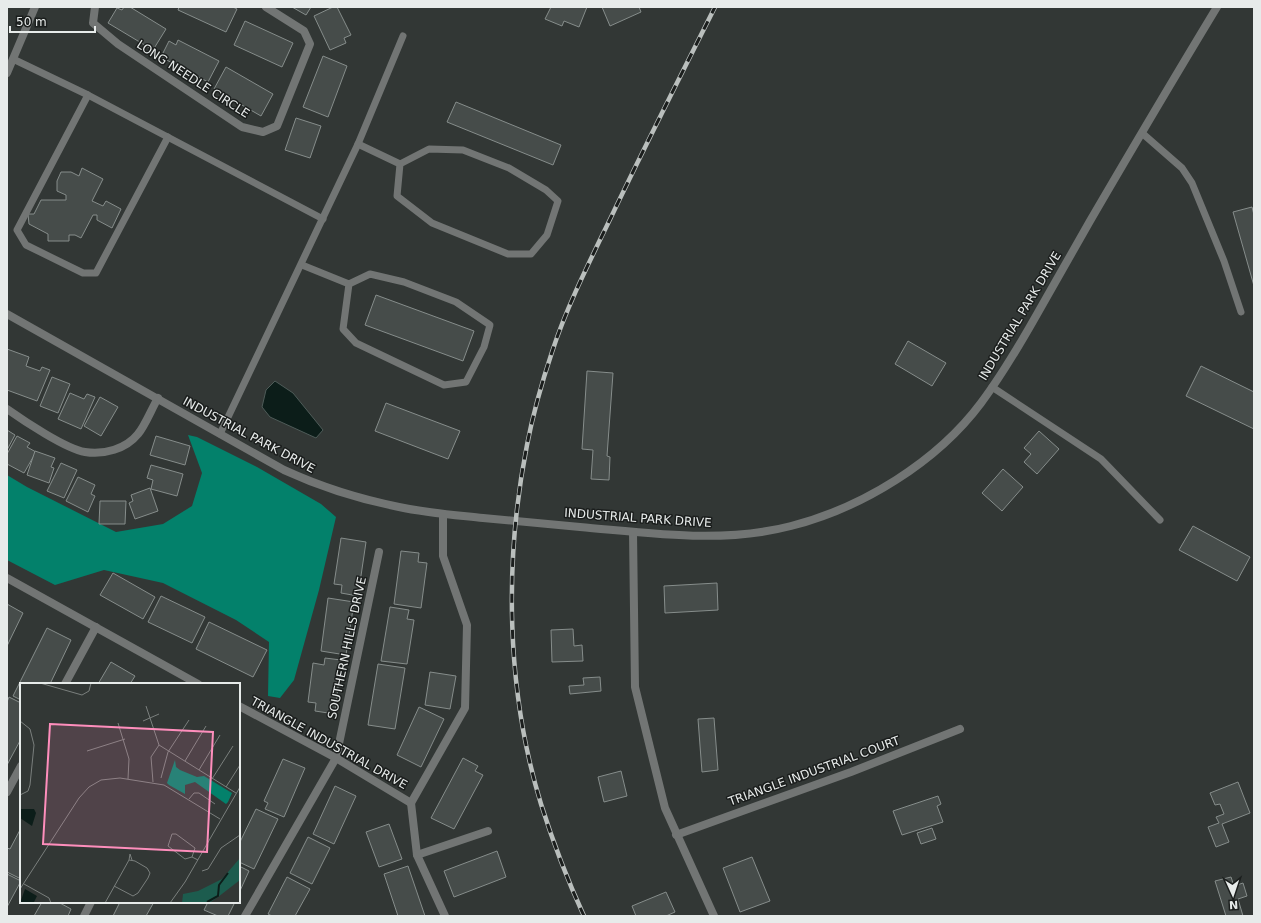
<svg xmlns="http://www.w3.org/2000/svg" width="1261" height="923" viewBox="0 0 1261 923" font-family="'DejaVu Sans',sans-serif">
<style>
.forest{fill:#03816b}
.water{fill:#0c1d19;stroke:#4e5b58}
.building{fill:#464c4a;stroke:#868d8b}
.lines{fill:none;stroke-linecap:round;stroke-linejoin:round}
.service{stroke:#727574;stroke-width:7}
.minor{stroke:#727574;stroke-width:8}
.tertiary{stroke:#727574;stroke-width:8}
.rail-casing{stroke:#babfbd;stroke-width:4.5}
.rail{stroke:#1b1e1d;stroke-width:3;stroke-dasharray:9;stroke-linecap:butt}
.labels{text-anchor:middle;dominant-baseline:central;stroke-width:3;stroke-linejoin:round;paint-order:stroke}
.street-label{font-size:12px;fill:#e7ebea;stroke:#1b1e1d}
.inset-river{fill:none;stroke:#0c1d19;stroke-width:2}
.inset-road{fill:none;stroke:#7a7f7d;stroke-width:1}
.view{fill:#fe8ebc;fill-opacity:0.15;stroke:#fe8ebc;stroke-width:2}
.inset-edge{fill:none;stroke:#e7ebea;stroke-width:2}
</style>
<rect width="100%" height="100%" fill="#323735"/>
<polygon class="forest" points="188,435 197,437 257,467 321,504 336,517 319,590 294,680 280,698 268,696 269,642 236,620 163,583 104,570 55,585 7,560 7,475 27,487 116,532 163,524 192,506 202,473"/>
<polygon class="water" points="275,381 293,393 323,430 316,438 270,417 262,407 266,390"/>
<g class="building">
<polygon points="124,7 130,7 166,29 153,50 108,23 117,8 122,10"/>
<polygon points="179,7 233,7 237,9 226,32 178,10"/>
<polygon points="292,7 311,7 306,15"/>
<polygon points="333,7 337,7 351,35 344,38 346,43 330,50 314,16"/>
<polygon points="551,7 587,7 579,27 564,21 562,26 545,19"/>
<polygon points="602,7 639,7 641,12 610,26"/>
<polygon points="245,21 293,43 282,67 234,45"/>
<polygon points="178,40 219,61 208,82 161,57 169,41 176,45"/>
<polygon points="323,56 347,66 328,117 303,107"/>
<polygon points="226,67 273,94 261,116 214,89"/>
<polygon points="456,102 561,145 553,165 447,122"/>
<polygon points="296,118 321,126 310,158 285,150"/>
<polygon points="82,168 103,179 92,201 103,206 106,201 121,209 112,228 97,220 97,215 93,215 81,238 75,235 69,235 69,241 48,241 48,234 29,224 28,214 34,214 41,200 66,200 66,195 57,191 57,181 61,172 71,172 79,176"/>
<polygon points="1252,207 1254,215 1254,286 1233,212"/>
<polygon points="376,295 474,331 463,361 365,325"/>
<polygon points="908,341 946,363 932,386 895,364"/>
<polygon points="7,349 29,357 26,366 40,371 42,367 50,370 37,401 7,390"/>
<polygon points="1201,366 1254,392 1254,429 1186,396"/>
<polygon points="587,371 613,373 607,456 610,457 609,480 591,479 593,450 582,449"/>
<polygon points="52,377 70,384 58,413 40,406"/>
<polygon points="70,393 84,399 87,394 95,397 81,429 58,419"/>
<polygon points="100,397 118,407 101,436 84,426"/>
<polygon points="386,403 460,431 448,459 375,431"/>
<polygon points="7,430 15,435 7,450"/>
<polygon points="1039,431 1059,449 1037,474 1024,462 1031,454 1024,448"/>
<polygon points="17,436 30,443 27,447 36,452 24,473 7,464 7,454"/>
<polygon points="156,436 190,446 185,465 150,455"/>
<polygon points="35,451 55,458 51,467 54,468 49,483 27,475"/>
<polygon points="61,463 77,470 64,498 47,491"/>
<polygon points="151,465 183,474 177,496 151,489 153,480 147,478"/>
<polygon points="1003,469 1023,487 1002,511 982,493"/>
<polygon points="78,477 95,485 91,494 95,496 88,512 66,501"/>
<polygon points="150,488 158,511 135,519 129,503 133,501 131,495"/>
<polygon points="100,501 126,501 125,524 99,524"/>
<polygon points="1193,526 1250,557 1237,581 1179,550"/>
<polygon points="341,538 366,542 358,596 341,593 342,585 334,584"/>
<polygon points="401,551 419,553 418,562 427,563 421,608 394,604"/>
<polygon points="113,573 155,597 143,619 100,595"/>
<polygon points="717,583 718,610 665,613 664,586"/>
<polygon points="161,596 205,617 192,643 148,622"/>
<polygon points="328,598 354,602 346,655 321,651"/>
<polygon points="7,604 23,613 7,646"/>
<polygon points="390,607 409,610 407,619 414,620 407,664 381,661"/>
<polygon points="209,622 267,650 253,677 196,649"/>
<polygon points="47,628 71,640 50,684 21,684 21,700 13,696"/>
<polygon points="573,629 574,646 582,645 583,661 552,662 551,630"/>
<polygon points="325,658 341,660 335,714 315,711 316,703 308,702 313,663 324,665"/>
<polygon points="111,662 135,676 130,684 98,684"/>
<polygon points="378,664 405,668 395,729 368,725"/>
<polygon points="430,672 456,676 450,709 425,705"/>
<polygon points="600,677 601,691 570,694 569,686 584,685 583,678"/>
<polygon points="9,697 21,703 21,739 7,765 7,702"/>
<polygon points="419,707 444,719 421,767 397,755"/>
<polygon points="714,718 718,770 702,772 698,719"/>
<polygon points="463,758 478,766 475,771 483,775 454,829 431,818"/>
<polygon points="283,759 305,768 284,817 265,809 268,803 264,801"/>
<polygon points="621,771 627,796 604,802 598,777"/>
<polygon points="1238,782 1250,813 1222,824 1229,842 1216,847 1208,827 1219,823 1216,817 1224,814 1220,804 1215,805 1210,793"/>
<polygon points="335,786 356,796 334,844 313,834"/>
<polygon points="938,796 941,804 937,806 943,822 902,835 893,811"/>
<polygon points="256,809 278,819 254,869 239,862 239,844"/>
<polygon points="389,824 402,859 379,867 366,832"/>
<polygon points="21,828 21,879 7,872 7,848 10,849"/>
<polygon points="932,828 936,839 921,844 917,833"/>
<polygon points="308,837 330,848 312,884 290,873"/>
<polygon points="497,851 506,877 454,897 444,871"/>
<polygon points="752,857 770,901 740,912 723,868"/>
<polygon points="239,866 249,871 239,893"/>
<polygon points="408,866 425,916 398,916 384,874"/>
<polygon points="7,874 21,881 7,907"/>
<polygon points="287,877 310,889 295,916 272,916 268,914"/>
<polygon points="1231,877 1234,886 1243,883 1247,896 1238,899 1243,916 1226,916 1215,881"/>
<polygon points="666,892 675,912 666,916 636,916 632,906"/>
<polygon points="42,902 58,902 71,909 68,916 34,916"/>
<polygon points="120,902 154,902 146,916 113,916"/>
<polygon points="208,902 235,902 228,916 218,916 204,910"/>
</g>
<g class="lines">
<g class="service">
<polyline points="13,59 88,95 323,219"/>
<polyline points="88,95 17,230 26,245 83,273 96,273 168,137"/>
<polyline points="1142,133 1182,168 1192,183 1224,261 1241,312"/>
<polyline points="358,144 400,164 429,149 463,150 509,168 546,190 558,201 547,235 531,254 508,254 432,223 397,196 400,164"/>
<polyline points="302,265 349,284 343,329 356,343 444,385 466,382 484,347 490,325 456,302 404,282 370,274 349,284"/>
<polyline points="992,387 1101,459 1160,520"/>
<polyline points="220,434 358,144 403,36"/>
</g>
<g class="minor">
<polyline points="95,7 93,23 118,44 242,127 263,132 277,126 310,44 304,31 266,7"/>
<polyline points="7,73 35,7"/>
<path d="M7 409C24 421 66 449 85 452 104 455 126 449 138 434 145 426 152 408 158 398"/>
<polyline points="633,532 635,687 665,808 714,916"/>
<polyline points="7,578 198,684"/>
<polyline points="65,684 96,627"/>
<polyline points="239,706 336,758 411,803 465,708 467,625 443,556 443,514"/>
<polyline points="7,792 21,766"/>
<polyline points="411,803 417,855 445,916"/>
<polyline points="676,835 851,772 960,729"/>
<polyline points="417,855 488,831"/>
<polyline points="84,916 91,902"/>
<polyline points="245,916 336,758 379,552"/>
</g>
<path class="tertiary" d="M7 314 284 470C321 487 359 499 399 507 427 513 455 515 483 518 516 521 548 524 580 527 650 533 722 544 791 526 862 508 937 462 981 403 1002 375 1019 346 1036 316 1054 284 1072 253 1090 221 1132 149 1174 78 1217 7"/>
<g class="rail-casing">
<path id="rail" d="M584 916C567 879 553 842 541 804 506 690 504 561 527 445 533 414 542 382 552 352 568 303 592 257 614 211 647 142 681 75 715 7"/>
</g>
<use href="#rail" class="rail"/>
</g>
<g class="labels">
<g class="street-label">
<text transform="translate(193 79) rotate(33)">LONG NEEDLE CIRCLE</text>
<text transform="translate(1020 316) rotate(-59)">INDUSTRIAL PARK DRIVE</text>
<text transform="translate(249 435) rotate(28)">INDUSTRIAL PARK DRIVE</text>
<text transform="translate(638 518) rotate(4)">INDUSTRIAL PARK DRIVE</text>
<text transform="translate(347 648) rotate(-78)">SOUTHERN HILLS DRIVE</text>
<text transform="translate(329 743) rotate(29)">TRIANGLE INDUSTRIAL DRIVE</text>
<text transform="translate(814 771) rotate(-20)">TRIANGLE INDUSTRIAL COURT</text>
</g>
</g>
<g transform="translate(20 683)">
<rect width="220" height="220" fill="#323735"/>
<path d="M220 175V197L198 214 189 220H162L163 211 178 208 202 196Z" fill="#1c5c4e"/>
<path d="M155 77 156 84 160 87 177 94 184 93 212 110 208 119 206 121 175 99 165 102V111L149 102 147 100Z" fill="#03816b"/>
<path d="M0 126H14L16 130 12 143 0 135ZM5 206 17 213 14 219 0 220Z" fill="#0c1d19"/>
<path class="inset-river" d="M187 219 198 213 199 202 208 190"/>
<path class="inset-road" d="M20 0 62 12 69 8 71 0M126 23 139 62M0 38 10 46 14 62 10 102 8 108 0 112M123 38 139 31M98 40 109 76 108 96M67 68 105 56M165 78 186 43M179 87 200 52M141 95 148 69 169 37M192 96 213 63M133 99 131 74 139 62 216 110M206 104 220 82M169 116 174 110H179L195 121M172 174 175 165 156 151H152L148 163 165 176 172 174 178 177M109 177 110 171 112 177M182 188 188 186 201 165 220 152M4 201 29 215 31 220M94 203 113 213 118 210 128 195 130 190 127 185 115 178 109 177M0 206 59 115 69 104 81 97 100 95 144 102 200 136M85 220 109 177M150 220 165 199 220 104"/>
<path class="view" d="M30 41 193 49 187 169 23 161Z"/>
<rect width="220" height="220" class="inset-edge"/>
</g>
<rect width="1261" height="923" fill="none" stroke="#e7ebea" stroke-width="16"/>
<g transform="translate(1233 895) rotate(177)" stroke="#1b1e1d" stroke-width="3" paint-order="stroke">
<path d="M0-3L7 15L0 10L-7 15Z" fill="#e7ebea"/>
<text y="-6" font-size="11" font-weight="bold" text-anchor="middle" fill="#e7ebea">N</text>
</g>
<path d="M10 26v6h85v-6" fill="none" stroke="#e7ebea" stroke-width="2"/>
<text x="16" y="26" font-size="12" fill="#e7ebea" stroke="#1b1e1d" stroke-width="3" paint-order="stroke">50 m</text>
</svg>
